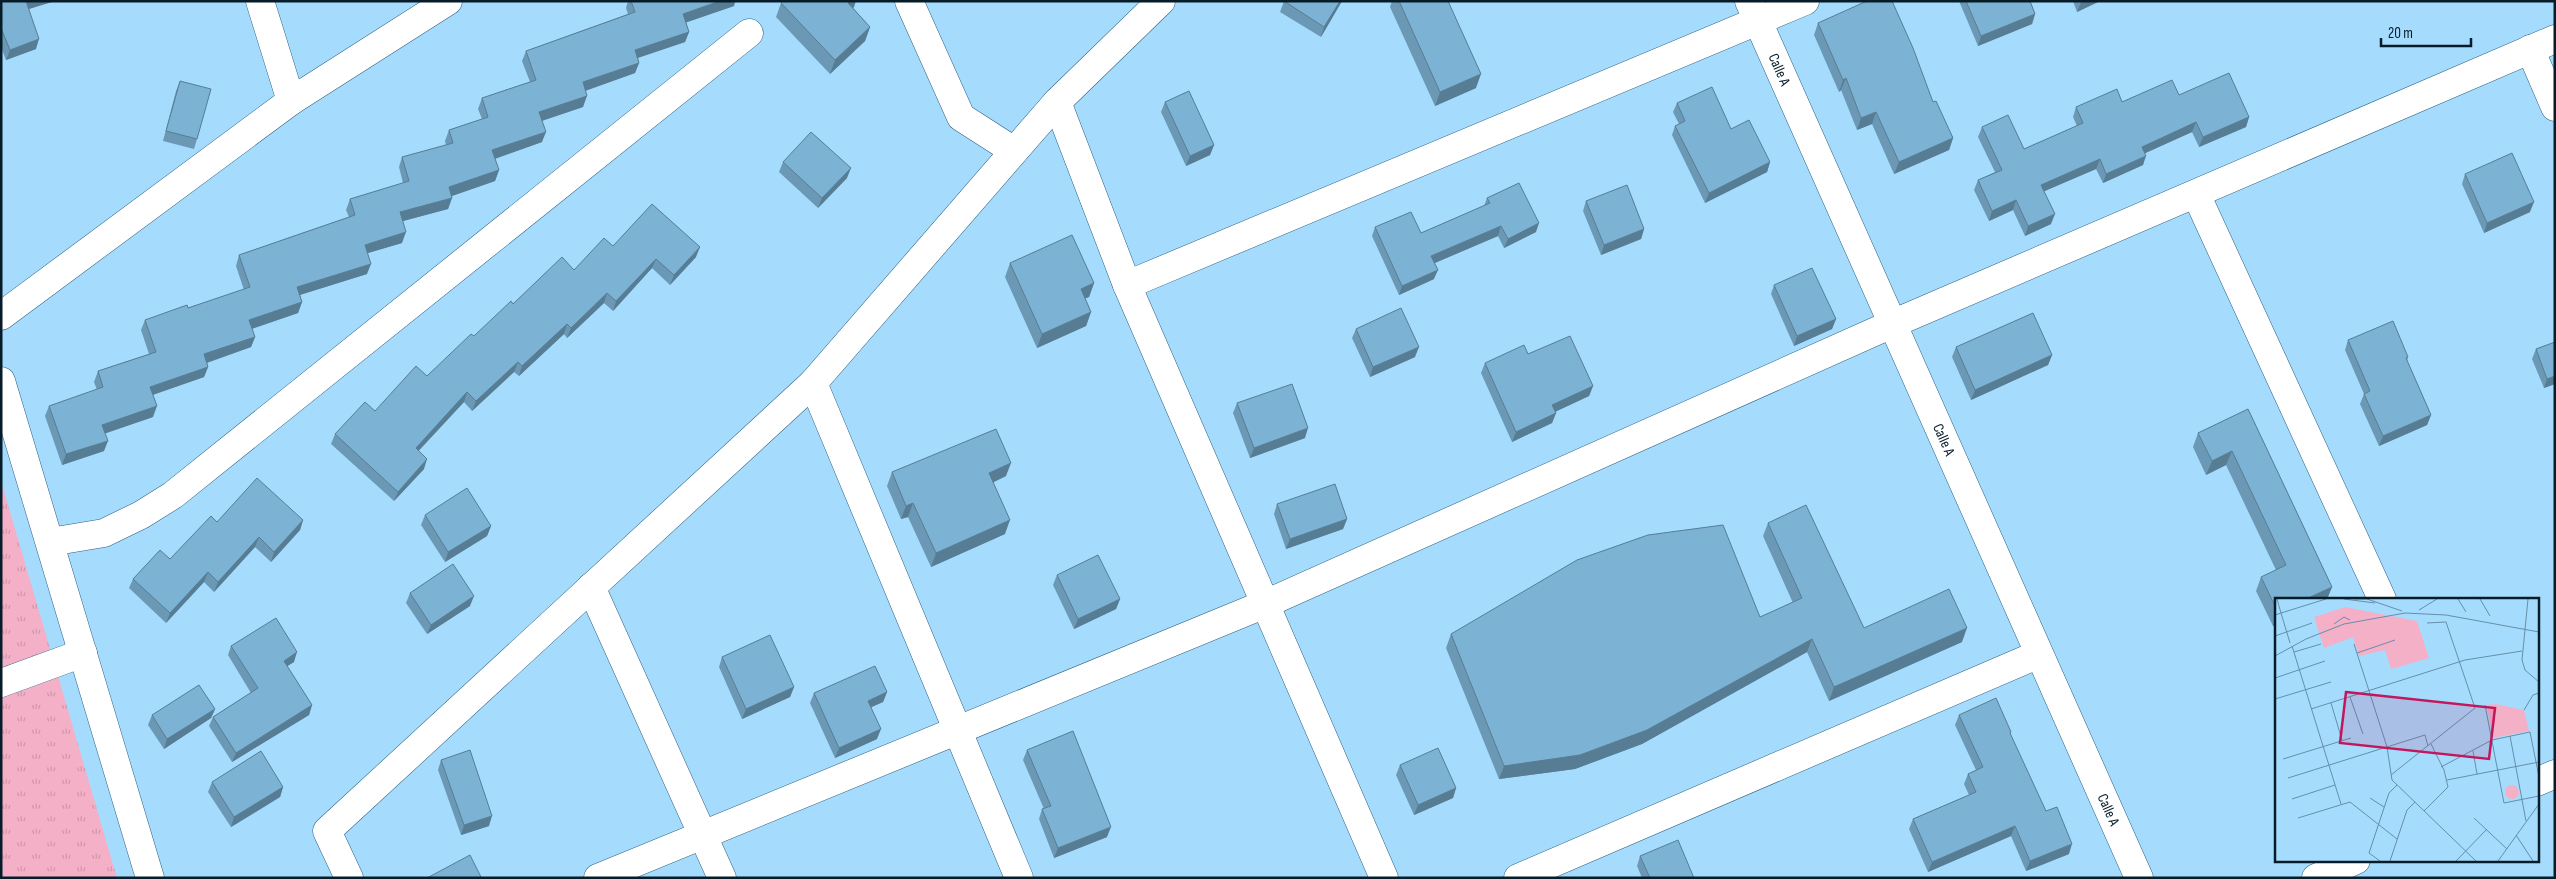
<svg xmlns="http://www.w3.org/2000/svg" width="2556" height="879" viewBox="0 0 2556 879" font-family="'Sofia Sans Condensed',sans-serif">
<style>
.park{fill:url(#park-tufts)}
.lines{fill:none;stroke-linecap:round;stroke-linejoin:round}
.minor-casing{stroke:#2d6180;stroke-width:29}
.minor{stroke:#fff;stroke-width:28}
.wall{fill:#6b99b5}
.shaded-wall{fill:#577d94}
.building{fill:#7cb2d3;stroke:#577d94}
.labels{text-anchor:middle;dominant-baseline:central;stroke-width:4;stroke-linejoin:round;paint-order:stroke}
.street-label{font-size:15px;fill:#061c28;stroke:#a5dcfe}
.inset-road{fill:none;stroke:#658fa8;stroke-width:1}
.view{fill:#c2185b;fill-opacity:0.15;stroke:#c2185b;stroke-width:2.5}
.inset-edge{fill:none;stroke:#061c28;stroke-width:2.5}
</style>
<defs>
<pattern id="park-tufts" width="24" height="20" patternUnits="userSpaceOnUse" patternTransform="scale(1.25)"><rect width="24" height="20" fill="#f4b0c7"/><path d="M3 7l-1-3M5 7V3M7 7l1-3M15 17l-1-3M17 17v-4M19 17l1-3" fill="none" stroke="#d097ab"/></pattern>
</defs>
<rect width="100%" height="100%" fill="#a5dcfe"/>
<polygon class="park" points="1,481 117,878 1,878"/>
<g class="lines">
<g class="minor-casing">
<g id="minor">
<polyline points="260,1 291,101"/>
<polyline points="909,1 961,117 1014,151"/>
<path id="s1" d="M1749 1 2139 878"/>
<polyline points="2530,49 2555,107"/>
<polyline points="1057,102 1127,285 1384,878"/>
<polyline points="2196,194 2382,599"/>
<polyline points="1127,285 1805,1"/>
<polyline points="1,316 291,101 448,1"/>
<polyline points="1,381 150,878"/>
<polyline points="813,383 1019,878"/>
<polyline points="50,542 104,533 141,515 173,495 749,33"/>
<polyline points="591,587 722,878"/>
<polyline points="1,683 83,653"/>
<polyline points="2537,782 2555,774"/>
<polyline points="349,878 327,831 813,383 1057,102 1161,1"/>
<polyline points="598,878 1265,604 1892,324 2555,39"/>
<polyline points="1518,878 2039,654"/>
<polyline points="2316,878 2356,860"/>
</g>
</g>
<use href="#minor" class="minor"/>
</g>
<g class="wall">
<polygon points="1,1 55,1 29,9 36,49 6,60 1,47"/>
<polygon points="628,1 735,1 734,6 686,22 689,32 685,42 638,58 639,63 635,73 585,91 583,107 542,121 542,142 495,159 499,170 495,181 452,196 452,198 448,209 402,221 402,243 368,253 367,274 300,295 302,302 298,313 252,329 255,337 251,347 207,363 208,367 204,377 153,395 153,417 105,433 104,451 62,465 45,416 49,406 97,390 94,382 98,371 149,354 141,330 145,320 188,308 244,290 236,266 239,255 349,217 346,210 350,199 403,183 399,167 402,157 446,145 445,141 449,130 482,119 478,109 482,98 530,82 522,61 526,51 628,14 626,8"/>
<polygon points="1284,1 1342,1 1321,37 1280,12"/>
<polygon points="1392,1 1448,1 1476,88 1435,106 1390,7"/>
<polygon points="1959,1 2030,1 2035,14 2032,24 1978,46"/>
<polygon points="2073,1 2100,1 2077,12"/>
<polygon points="781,3 854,7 853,8 870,27 865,41 830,74 776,17"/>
<polygon points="1818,23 1933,102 1953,138 1949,150 1894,174 1872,124 1857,130 1841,90 1839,92 1814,35"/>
<polygon points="180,81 197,139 194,149 163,141 176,91"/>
<polygon points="2179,95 2249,117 2246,127 2199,147 2192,132 2145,153 2143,165 2103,183 2096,169 2044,191 2051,224 2025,236 2013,210 1989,221 1974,190 1978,180 1995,172 1978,137 1982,127 2024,149 2077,126 2073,117 2076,107"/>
<polygon points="1165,102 1214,145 1210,155 1186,166 1161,112"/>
<polygon points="1677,103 1731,129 1770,162 1767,172 1705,203 1672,135 1675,126 1679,124 1673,112"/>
<polygon points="783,162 847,178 818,208 779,172"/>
<polygon points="2465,174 2530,212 2484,233 2462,184"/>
<polygon points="1487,198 1536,232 1504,248 1498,236 1434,263 1434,279 1399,295 1372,236 1375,227 1421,233 1484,206"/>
<polygon points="1586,201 1644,229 1641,239 1601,255 1583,211"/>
<polygon points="613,246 696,257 670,285 652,268 613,311 604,303 567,338 564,334 519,376 514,372 472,411 464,402 418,451 424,469 394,501 331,444 335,434 375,411 427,376 513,304 574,270"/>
<polygon points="1010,263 1094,283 1089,297 1085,298 1091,312 1086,326 1037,348 1005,277"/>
<polygon points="1774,285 1836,319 1832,329 1794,346 1771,294"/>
<polygon points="1356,329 1415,357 1370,377 1352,338"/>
<polygon points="2348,340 2408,357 2407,361 2431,415 2427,425 2379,446 2360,404 2364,394 2345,350"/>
<polygon points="2555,342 2555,384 2544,388 2532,359 2536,349"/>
<polygon points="1956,347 2052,355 2048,365 1971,400 1952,357"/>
<polygon points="1528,354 1593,386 1589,396 1555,412 1556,413 1552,423 1512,442 1481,373 1485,363"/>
<polygon points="1237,403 1305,438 1250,458 1233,413"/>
<polygon points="2248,409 2332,587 2327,599 2276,599 2276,625 2273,626 2256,591 2261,577 2276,570 2226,465 2206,475 2193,447 2198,433"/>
<polygon points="892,472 1006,476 993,482 1005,534 931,567 908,517 901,519 887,486"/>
<polygon points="1277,504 1347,519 1343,529 1286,549 1274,514"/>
<polygon points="425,515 491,526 487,536 445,562 421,525"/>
<polygon points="303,520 300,530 271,562 255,547 214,592 204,582 166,623 129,588 133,579 170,559 217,522"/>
<polygon points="1768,523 1864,628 1962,642 1829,701 1807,652 1642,744 1575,769 1499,779 1446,648 1451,634 1760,617 1793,603 1763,536"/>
<polygon points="1057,575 1120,599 1116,609 1074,629 1053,585"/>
<polygon points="410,593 470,606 427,634 406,603"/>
<polygon points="231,646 294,662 287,666 312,705 309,715 232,762 209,726 213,717 251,693 228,655"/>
<polygon points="722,657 794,687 790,697 742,719 719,667"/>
<polygon points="887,692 883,702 871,707 877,739 835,758 810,703 814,693"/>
<polygon points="215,709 211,718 164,749 148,725 152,715"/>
<polygon points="1959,715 2011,732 2010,735 2046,811 2069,854 2026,871 2011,836 1928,872 1909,829 1913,819 1969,795 1964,784 1968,774 1976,770 1955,725"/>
<polygon points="1027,750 1107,837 1054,858 1039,819 1042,809 1044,809 1023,760"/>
<polygon points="441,760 489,826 461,835 438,770"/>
<polygon points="1400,765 1456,788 1453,798 1414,815 1396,775"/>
<polygon points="212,782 283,787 280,797 231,827 208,792"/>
<polygon points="1640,856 1694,878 1642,878 1637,866"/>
</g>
<g class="shaded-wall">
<polygon points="26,1 55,1 22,11"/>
<polygon points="720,1 735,1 734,6 679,25 683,14"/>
<polygon points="850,1 856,1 854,7 843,17 848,3"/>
<polygon points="1340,1 1342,1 1321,37 1324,27"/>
<polygon points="2082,1 2100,1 2077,12 2081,2"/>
<polygon points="2035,14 2032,24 1978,46 1981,36"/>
<polygon points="870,27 865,41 830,74 835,60"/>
<polygon points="689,32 685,42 631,60 635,50"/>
<polygon points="39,39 36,49 6,60 10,50"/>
<polygon points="639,63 635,73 579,93 583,82"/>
<polygon points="1481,74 1476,88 1435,106 1440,92"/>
<polygon points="1846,78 1841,90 1839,92 1843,80"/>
<polygon points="587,96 583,107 535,123 539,112"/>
<polygon points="1876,112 1872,124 1857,130 1861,118"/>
<polygon points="2249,117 2246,127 2199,147 2203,137"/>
<polygon points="2196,122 2192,132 2139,156 2142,147"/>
<polygon points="546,132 542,142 488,161 492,150"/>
<polygon points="1953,138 1949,150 1894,174 1899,162"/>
<polygon points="1214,145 1210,155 1186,166 1190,156"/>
<polygon points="2146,156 2143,165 2103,183 2106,174"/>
<polygon points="2100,159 2096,169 2038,194 2041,185"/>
<polygon points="1770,162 1767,172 1705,203 1709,193"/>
<polygon points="851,168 847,178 818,208 822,198"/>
<polygon points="499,170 495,181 446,198 449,187"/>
<polygon points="452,198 448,209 396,223 400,212"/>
<polygon points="2016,200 2013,210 1989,221 1992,211"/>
<polygon points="2534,202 2530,212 2484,233 2487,223"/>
<polygon points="2055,214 2051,224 2025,236 2028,226"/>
<polygon points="1539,223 1536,232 1504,248 1508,239"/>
<polygon points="1501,226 1498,236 1428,266 1431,256"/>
<polygon points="1644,229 1641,239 1601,255 1604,245"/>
<polygon points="406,232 402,243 361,255 365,245"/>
<polygon points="700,247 696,257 670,285 674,275"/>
<polygon points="656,259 652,268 613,311 616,301"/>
<polygon points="371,264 367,274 293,297 297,287"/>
<polygon points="1438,270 1434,279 1399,295 1402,286"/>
<polygon points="1094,283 1089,297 1075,303 1081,289"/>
<polygon points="607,293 604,303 567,338 571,328"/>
<polygon points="302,302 298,313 245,331 249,320"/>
<polygon points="1091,312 1086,326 1037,348 1042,334"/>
<polygon points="1836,319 1832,329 1794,346 1797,336"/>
<polygon points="567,324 564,334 519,376 522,366"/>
<polygon points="255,337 251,347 200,365 204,354"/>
<polygon points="1419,347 1415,357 1370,377 1373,367"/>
<polygon points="2052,355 2048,365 1971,400 1975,390"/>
<polygon points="518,362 514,372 472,411 476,401"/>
<polygon points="208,367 204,377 146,397 150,387"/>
<polygon points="2555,376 2555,384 2544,388 2547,379"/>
<polygon points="1593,386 1589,396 1548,415 1552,405"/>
<polygon points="467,392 464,402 412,458 416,448"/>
<polygon points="157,406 153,417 98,436 102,425"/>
<polygon points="1556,413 1552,423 1512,442 1516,432"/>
<polygon points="2431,415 2427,425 2379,446 2383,436"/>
<polygon points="1308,428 1305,438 1250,458 1254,448"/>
<polygon points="108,441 104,451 62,465 66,454"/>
<polygon points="2232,451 2226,465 2206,475 2212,461"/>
<polygon points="427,459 424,469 394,501 398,492"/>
<polygon points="1011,463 1006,476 984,487 989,473"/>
<polygon points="913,503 908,517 901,519 906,506"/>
<polygon points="1347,519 1343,529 1286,549 1290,539"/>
<polygon points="303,520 300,530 271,562 274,552"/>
<polygon points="1010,520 1005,534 931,567 936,553"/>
<polygon points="491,526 487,536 445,562 448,552"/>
<polygon points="259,537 255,547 214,592 218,582"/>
<polygon points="208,572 204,582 166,623 170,613"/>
<polygon points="2332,587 2327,599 2306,599"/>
<polygon points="474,596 470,606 427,634 431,625"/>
<polygon points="1120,599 1116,609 1074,629 1078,619"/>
<polygon points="2276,617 2276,625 2273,626"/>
<polygon points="1967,628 1962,642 1829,701 1834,687"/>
<polygon points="1812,639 1807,652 1642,744 1575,769 1499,779 1504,766"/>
<polygon points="297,652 294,662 281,670 284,661"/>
<polygon points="794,687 790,697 742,719 746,709"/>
<polygon points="887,692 883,702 865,710 868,701"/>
<polygon points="312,705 309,715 232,762 236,753"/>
<polygon points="215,709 211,718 164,749 167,739"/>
<polygon points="881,729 877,739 835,758 839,748"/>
<polygon points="283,787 280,797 231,827 234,817"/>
<polygon points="1456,788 1453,798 1414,815 1418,805"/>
<polygon points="492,816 489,826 461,835 464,825"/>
<polygon points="2015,826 2011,836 1928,872 1932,862"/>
<polygon points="1111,827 1107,837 1054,858 1058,848"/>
<polygon points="2072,844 2069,854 2026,871 2030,861"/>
</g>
<g class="building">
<polygon points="1,1 26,1 39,39 10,50 1,28"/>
<polygon points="631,1 720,1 683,14 689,32 635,50 639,63 583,82 587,96 539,112 546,132 492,150 499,170 449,187 452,198 400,212 406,232 365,245 371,264 297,287 302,302 249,320 255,337 204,354 208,367 150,387 157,406 102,425 108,441 66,454 49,406 103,387 98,371 156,352 145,320 187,305 188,308 250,287 239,255 355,215 350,199 409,181 402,157 453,143 449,130 488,117 482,98 536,80 526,51 635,12"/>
<polygon points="783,1 850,1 848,3 870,27 835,60 781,3"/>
<polygon points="1284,1 1340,1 1324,27"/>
<polygon points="1399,1 1448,1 1481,74 1440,92"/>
<polygon points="1867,1 1892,1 1913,48 1933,102 1936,101 1953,138 1899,162 1876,112 1861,118 1846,78 1843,80 1818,23"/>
<polygon points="1966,1 2030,1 2035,14 1981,36"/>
<polygon points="2229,73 2249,117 2203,137 2196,122 2142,147 2146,156 2106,174 2100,159 2041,185 2055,214 2028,226 2016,200 1992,211 1978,180 2002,170 1982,127 2008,115 2024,149 2083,123 2076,107 2117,89 2122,102 2172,80 2179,95"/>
<polygon points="180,81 211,89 197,139 166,131"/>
<polygon points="1712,87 1731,129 1749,120 1770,162 1709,193 1675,126 1685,121 1677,103"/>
<polygon points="1189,91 1214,145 1190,156 1165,102"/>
<polygon points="811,132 851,168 822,198 783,162"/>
<polygon points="2512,153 2534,202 2487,223 2465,174"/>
<polygon points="1519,183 1539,223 1508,239 1501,226 1431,256 1438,270 1402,286 1375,227 1411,212 1421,233 1490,203 1487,198"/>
<polygon points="1627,185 1644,229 1604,245 1586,201"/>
<polygon points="652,204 700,247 674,275 656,259 616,301 607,293 571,328 567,324 522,366 518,362 476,401 467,392 416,448 427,459 398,492 335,434 365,402 375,411 416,366 427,376 471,334 474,336 511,301 513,304 562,257 574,270 604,238 613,246"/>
<polygon points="1072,235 1094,283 1081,289 1091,312 1042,334 1010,263"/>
<polygon points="1812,268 1836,319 1797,336 1774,285"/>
<polygon points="1401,308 1419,347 1373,367 1356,329"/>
<polygon points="2033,313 2052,355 1975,390 1956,347"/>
<polygon points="2393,321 2408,357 2406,358 2431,415 2383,436 2364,394 2370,391 2348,340"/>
<polygon points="1570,336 1593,386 1552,405 1556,413 1516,432 1485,363 1524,345 1528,354"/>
<polygon points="2555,342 2555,376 2547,379 2536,349"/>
<polygon points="1292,384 1308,428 1254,448 1237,403"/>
<polygon points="2248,409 2332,587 2306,599 2276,599 2276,608 2261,577 2286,565 2232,451 2212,461 2198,433"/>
<polygon points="996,429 1011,463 989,473 1010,520 936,553 913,503 906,506 892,472"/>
<polygon points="257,478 303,520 274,552 259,537 218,582 208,572 170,613 133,579 160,550 170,559 211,516 217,522"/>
<polygon points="1335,484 1347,519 1290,539 1277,504"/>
<polygon points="467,488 491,526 448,552 425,515"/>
<polygon points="1806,505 1864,628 1949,589 1967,628 1834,687 1812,639 1647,730 1580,755 1504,766 1451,634 1577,560 1648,535 1723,525 1760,617 1802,598 1768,523"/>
<polygon points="1098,555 1120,599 1078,619 1057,575"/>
<polygon points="453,564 474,596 431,625 410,593"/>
<polygon points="276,618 297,652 284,661 312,705 236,753 213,717 258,688 231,646"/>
<polygon points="770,635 794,687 746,709 722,657"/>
<polygon points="875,666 887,692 868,701 881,729 839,748 814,693"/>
<polygon points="199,685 215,709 167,739 152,715"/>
<polygon points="1996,698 2011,732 2010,733 2046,811 2057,807 2072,844 2030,861 2015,826 1932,862 1913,819 1976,792 1968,774 1983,767 1959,715"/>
<polygon points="1073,731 1111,827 1058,848 1042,809 1051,806 1027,750"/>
<polygon points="1438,748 1456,788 1418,805 1400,765"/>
<polygon points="470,750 492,816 464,825 441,760"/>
<polygon points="261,751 283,787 234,817 212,782"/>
<polygon points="1678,840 1694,878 1650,878 1640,856"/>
<polygon points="470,855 481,877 479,878 427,878"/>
</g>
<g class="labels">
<g class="street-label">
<text stroke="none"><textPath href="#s1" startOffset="75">Calle A</textPath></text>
<text stroke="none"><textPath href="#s1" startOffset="480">Calle A</textPath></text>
<text stroke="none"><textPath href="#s1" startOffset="885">Calle A</textPath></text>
</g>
</g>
<g transform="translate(2275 598)">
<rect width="264" height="264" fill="#a5dcfe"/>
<path d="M70 9 142 23 154 60 116 71 110 52 84 58 78 39 49 50 39 19Z" fill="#f4b0c7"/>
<path d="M230 194a7 7 0 1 1 14 0a7 7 0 1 1-14 0Z" fill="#f4b0c7"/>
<path d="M221 106 249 112 254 133 218 140 212 107Z" fill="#f4b0c7"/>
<path class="inset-road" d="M69 1 100 5M79 1H92L127 13M183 1 191 14M205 1 215 18M253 1 247 62 250 72 264 84M144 12 162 1M0 17 6 15 2 1M59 26 69 19 75 22M0 38 37 25M15 45 6 15 51 1M79 46 112 149 117 182 201 263M17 48 66 206M19 54 46 46M82 55 120 42M0 58 31 41 69 26 130 15 171 17 264 34M0 80 50 63M75 99 88 136M0 101 56 84M56 105 67 142M210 107 229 205 264 198M36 111 190 62 247 53M249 112 258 97 264 95M235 138 251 223M198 153 202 176M8 161 76 140M166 169 217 142 255 134 264 179M116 177 200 110 171 24 152 25M13 180 150 137 153 148M172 182 264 164M95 200 109 209M17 201 60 187M149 213 173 189 169 172 156 146M23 220 75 204 122 241M199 220 232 251M241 237 258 263M105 263 94 255 114 195 122 187M115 263 132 212 140 204M181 263 212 231M223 263 264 206"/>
<path class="view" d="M71 94 220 110 214 161 65 145Z"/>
<rect width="264" height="264" class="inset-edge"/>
</g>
<rect width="2556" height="879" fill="none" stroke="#061c28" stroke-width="5"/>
<path d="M2381 38v8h90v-8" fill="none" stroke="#061c28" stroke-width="2.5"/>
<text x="2388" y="38" font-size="15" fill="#061c28" stroke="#a5dcfe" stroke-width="4" paint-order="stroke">20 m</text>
</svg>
